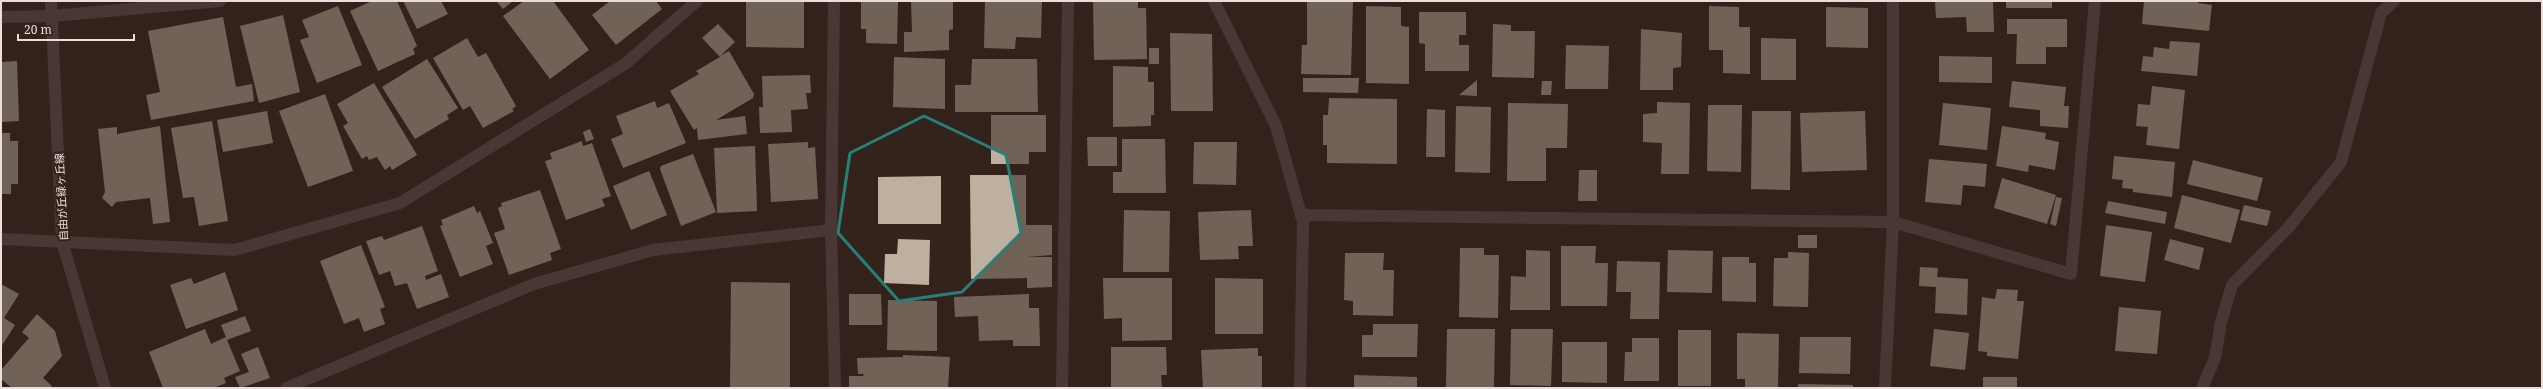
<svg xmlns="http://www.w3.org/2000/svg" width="2543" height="389" viewBox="0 0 2543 389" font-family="'Noto Serif','Noto Sans JP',serif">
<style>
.building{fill:#bdb09f}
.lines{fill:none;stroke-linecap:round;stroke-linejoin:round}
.minor{stroke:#674f53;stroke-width:12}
.marked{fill:none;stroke:#258079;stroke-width:3;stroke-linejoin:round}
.labels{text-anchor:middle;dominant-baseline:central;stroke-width:4;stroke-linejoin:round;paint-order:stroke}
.street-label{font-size:11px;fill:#e9ded9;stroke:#33231b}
</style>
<rect width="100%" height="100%" fill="#33231b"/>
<g class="building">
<polygon points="372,1 397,1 417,46 413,49 415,54 378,71 350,11"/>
<polygon points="403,1 441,1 448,14 417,29"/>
<polygon points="496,1 513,1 503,9"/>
<polygon points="524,1 553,1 589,50 550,79 503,16"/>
<polygon points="610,1 656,1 662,9 616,45 592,15"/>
<polygon points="746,1 804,1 804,48 746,47"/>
<polygon points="861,1 898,1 897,44 866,43 866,29 861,29"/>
<polygon points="911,1 953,1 953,29 949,30 949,50 904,52 904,32 912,32"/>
<polygon points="985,1 1042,1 1041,38 1016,37 1015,49 984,48"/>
<polygon points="1093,1 1138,1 1138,8 1146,8 1147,59 1094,60"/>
<polygon points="1307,1 1353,1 1351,75 1301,74 1302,45 1307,45"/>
<polygon points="1935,1 1993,1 1994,32 1967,32 1966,17 1936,18"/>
<rect x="2006" y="1" width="46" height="7"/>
<polygon points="2144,1 2198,1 2198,3 2212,5 2209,31 2142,24"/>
<polygon points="338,6 362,65 317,83 300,40 309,37 302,20"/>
<polygon points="1366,6 1401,7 1401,26 1409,27 1409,84 1366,83"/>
<polygon points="1709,6 1739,7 1739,27 1750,27 1750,74 1723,73 1723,50 1709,50"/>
<polygon points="1826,7 1868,8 1868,48 1826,47"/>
<polygon points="1419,12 1466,12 1466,35 1459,35 1459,45 1469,45 1469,71 1425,71 1425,44 1419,43"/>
<polygon points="283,15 300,92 259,103 240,26"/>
<polygon points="223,17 236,87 252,84 254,101 151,120 146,95 160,92 148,31"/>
<polygon points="2007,19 2067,19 2067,47 2046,47 2046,64 2016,64 2017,34 2007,34"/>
<polygon points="718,24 735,42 720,56 729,51 754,94 753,98 716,120 745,116 747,134 698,140 697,128 694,130 670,91 699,74 696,71 720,57 702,38"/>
<polygon points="1493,24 1511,25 1511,31 1535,31 1534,78 1492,77"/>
<polygon points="1641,29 1682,33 1681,67 1673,68 1673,90 1640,90"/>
<polygon points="1170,33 1212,34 1213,111 1171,111"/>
<polygon points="467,38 478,57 486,53 516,106 512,109 514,111 483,128 470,106 463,110 433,58"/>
<polygon points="1761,38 1796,39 1796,80 1761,80"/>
<polygon points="2170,41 2200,43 2197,76 2141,71 2143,56 2153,57 2154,47 2169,49"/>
<polygon points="1566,45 1609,46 1608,89 1565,89"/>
<rect x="1149" y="48" width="10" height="16"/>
<polygon points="1939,56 1992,57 1992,83 1939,82"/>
<polygon points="894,57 945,59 945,109 893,107"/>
<polygon points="427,59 458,108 447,115 449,119 415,139 382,87"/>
<polygon points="972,59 1037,59 1038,112 955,112 955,85 971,85"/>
<polygon points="17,61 19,121 1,122 1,62"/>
<polygon points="1113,66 1148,67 1148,82 1154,82 1154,115 1151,115 1151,126 1113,127"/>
<polygon points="810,75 811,93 806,93 808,109 791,110 792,132 760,133 759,107 763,107 762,76"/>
<polygon points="1303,78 1359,78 1358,93 1303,92"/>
<polygon points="1477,80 1477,96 1459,95"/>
<polygon points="1542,81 1552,81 1551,95 1541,95"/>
<polygon points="2012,81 2066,87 2064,106 2069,106 2068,128 2040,126 2040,110 2009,107"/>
<polygon points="374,83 417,155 392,170 390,166 385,170 377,157 369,160 367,156 362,159 343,126 348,123 337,104"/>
<polygon points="2152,86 2185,90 2179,149 2146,145 2148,127 2136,126 2138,104 2150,105"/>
<polygon points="325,94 353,171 308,187 279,111"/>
<polygon points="1329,98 1397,99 1397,164 1327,163 1327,145 1323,145 1323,115 1328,115"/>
<polygon points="655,101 657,108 669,103 686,143 623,168 611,139 623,134 616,116"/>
<polygon points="1657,102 1690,103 1689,174 1661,174 1662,143 1643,142 1643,114 1657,113"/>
<polygon points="1508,103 1568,104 1567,148 1546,148 1546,181 1507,181"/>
<polygon points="1943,103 1991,108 1987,150 1939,145"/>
<polygon points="1708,105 1742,105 1741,172 1707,171"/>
<polygon points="1456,106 1491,107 1490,173 1455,172"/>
<polygon points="1427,109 1445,110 1445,157 1426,157"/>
<polygon points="267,111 273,143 223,152 217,120"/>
<polygon points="1752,111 1791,111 1790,190 1751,189"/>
<polygon points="1865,111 1867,170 1802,172 1800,113"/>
<polygon points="991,115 1046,115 1046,152 1029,152 1029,164 991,164"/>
<polygon points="212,121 228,221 199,226 194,197 183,198 171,128"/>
<polygon points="160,126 170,222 153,224 150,198 116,202 112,207 102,198 105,192 98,129 117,127 117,134"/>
<polygon points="2002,126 2046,133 2045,139 2059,142 2055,170 2029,165 2028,172 1996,166"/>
<polygon points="590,129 594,139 586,142 583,132"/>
<polygon points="1,133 10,133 10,141 18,141 18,184 11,184 11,194 1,194"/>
<polygon points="1087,137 1117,137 1117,166 1088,166"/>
<polygon points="1122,139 1165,139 1166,193 1113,193 1113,172 1122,172"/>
<polygon points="582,141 583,146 592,143 611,196 602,199 605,206 566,220 545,161 552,159 550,153"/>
<polygon points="808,142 808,148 815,147 818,199 771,202 768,144"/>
<polygon points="1194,142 1237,142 1236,185 1193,184"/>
<polygon points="755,146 757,211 717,213 714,148"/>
<polygon points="693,154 716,212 681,226 660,169 661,166"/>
<polygon points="2114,156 2175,162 2172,197 2133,192 2133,189 2122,188 2123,180 2112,179"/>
<polygon points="1929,159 1987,164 1985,187 1963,185 1961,205 1925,202"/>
<polygon points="2193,160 2263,178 2257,201 2187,184"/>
<polygon points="1579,170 1597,170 1597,201 1578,201"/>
<polygon points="649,171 667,215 631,230 613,186"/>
<polygon points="970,175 1026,175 1026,225 1052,225 1052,255 1027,257 1052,257 1052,287 1027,288 1027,278 971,279"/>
<polygon points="941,176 941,224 878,224 878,177"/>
<polygon points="2002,178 2056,195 2047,224 1994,208"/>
<polygon points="540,190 561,249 550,253 552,260 509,275 494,233 505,229 498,208 502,206 501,203"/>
<polygon points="2182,195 2240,210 2231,243 2174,228"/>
<polygon points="2056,197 2062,198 2056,226 2050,224"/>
<polygon points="2108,201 2167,212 2165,224 2105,213"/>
<polygon points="2244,205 2271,211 2267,226 2240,220"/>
<polygon points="474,206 477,213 480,211 493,243 486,246 493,264 460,277 440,226 443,225 441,220"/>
<polygon points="1124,210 1170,211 1169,272 1123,272"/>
<polygon points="1251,210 1253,246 1238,246 1239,259 1200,260 1198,212"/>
<polygon points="2106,225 2152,232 2145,282 2100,276"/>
<polygon points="422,226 438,271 425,276 426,280 441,274 449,297 417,309 407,283 395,286 390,271 379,275 366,241 382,236 384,240"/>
<rect x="1798" y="235" width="19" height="13"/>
<polygon points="898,239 930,240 929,285 884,283 885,254 897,254"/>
<polygon points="2170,239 2204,248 2199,270 2164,260"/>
<polygon points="361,245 385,307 380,309 385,324 364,332 359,318 344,324 320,261"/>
<polygon points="1561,246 1596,246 1595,263 1608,263 1607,306 1561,306"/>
<polygon points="1460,248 1484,248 1484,255 1499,255 1498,318 1459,317"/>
<polygon points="1526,250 1550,251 1550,310 1510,310 1511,276 1526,277"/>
<polygon points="1668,250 1713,251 1712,293 1667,292"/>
<polygon points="1788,252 1809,253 1808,307 1773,306 1774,258 1788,258"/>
<polygon points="1345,253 1384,253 1383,270 1394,270 1393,316 1353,315 1353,301 1344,300"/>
<polygon points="1722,257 1749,257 1749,263 1756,263 1756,302 1722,301"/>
<polygon points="1617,261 1660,262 1659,319 1630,319 1631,292 1616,292"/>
<polygon points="1920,267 1938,268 1937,277 1968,279 1967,315 1935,313 1936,287 1919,286"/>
<polygon points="225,272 238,310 186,329 170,285 191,278 194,284"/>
<polygon points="1103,278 1172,278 1172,340 1122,341 1122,318 1104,319"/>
<polygon points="1215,278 1263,279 1263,334 1215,334"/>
<polygon points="731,282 790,283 790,388 730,388"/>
<polygon points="1,284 19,294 4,318 15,325 1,347"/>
<polygon points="1997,289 2018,290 2017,301 2024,301 2018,359 1987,356 1987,352 1978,351 1982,297 1995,299"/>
<polygon points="849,294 881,294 882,325 849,325"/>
<polygon points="1029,294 1029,308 1039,308 1040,346 1013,346 1013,340 979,341 978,316 955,317 954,297"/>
<polygon points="888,300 937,301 937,351 887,350"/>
<polygon points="2119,307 2161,311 2157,354 2115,351"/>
<polygon points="37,314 55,331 62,356 43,378 52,386 50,388 12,388 1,379 1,370 29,338 22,332"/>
<polygon points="245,316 251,331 227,340 240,371 224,378 226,383 213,388 163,388 149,352 205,329 211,344 226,337 221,325"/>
<polygon points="1373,324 1418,324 1417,357 1362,357 1362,335 1373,335"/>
<polygon points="1447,329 1495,329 1494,388 1446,388"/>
<polygon points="1511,329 1553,329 1551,386 1510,385"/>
<polygon points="1934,329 1969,333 1965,370 1930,366"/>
<rect x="1678" y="330" width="33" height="56"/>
<polygon points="1737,333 1779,334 1778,388 1745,388 1745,379 1737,379"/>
<polygon points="1800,337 1851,337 1850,374 1799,373"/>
<polygon points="1632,338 1659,338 1659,381 1624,381 1625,352 1632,352"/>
<polygon points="1562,342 1607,342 1607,383 1562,382"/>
<polygon points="258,347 270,378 240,388 235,377 249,372 241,354"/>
<polygon points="1111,347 1166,347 1167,375 1161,375 1162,388 1111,388"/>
<polygon points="1258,348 1258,356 1262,356 1262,388 1203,388 1201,350"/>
<polygon points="903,355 950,357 948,388 849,388 849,376 863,376 864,374 858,374 857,358 903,357"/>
<polygon points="1354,375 1417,377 1417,388 1354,388"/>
<rect x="1983" y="377" width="34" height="11"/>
<polygon points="1798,384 1853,385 1853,388 1798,388"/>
</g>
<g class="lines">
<g class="minor">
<polyline points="51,1 62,241 105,388"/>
<polyline points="834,1 831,230 835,388"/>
<polyline points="1214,1 1276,126 1303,222 1300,388"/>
<polyline points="1,17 52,16 220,1"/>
<polyline points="1301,215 1893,222 2071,274 2095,1"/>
<polyline points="1,239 235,250 400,203 625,64 697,1"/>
<polyline points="286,388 534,284 653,250 831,230"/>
<polyline points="1062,388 1068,1"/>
<polyline points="1885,388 1893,222 1893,1"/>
<polyline points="2202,388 2215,358 2221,322 2232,285 2288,228 2341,162 2381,13 2394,1"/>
</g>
</g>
<path d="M0 0H2543V389H0ZM924 116 1006 155 1021 233 962 292 899 301 838 233 850 153Z" fill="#33231b" fill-opacity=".55" fill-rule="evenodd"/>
<path class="marked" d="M924 116 1006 155 1021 233 962 292 899 301 838 233 850 153Z"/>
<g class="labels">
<g class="street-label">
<text transform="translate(61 197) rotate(-93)">自由が丘緑ヶ丘線</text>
</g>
</g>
<rect width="2543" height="389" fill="none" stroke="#e9ded9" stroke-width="4"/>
<path d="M18 34v6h116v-6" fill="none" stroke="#e9ded9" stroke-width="2"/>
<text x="24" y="34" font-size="12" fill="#e9ded9" stroke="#33231b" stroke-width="3" paint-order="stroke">20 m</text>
</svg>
